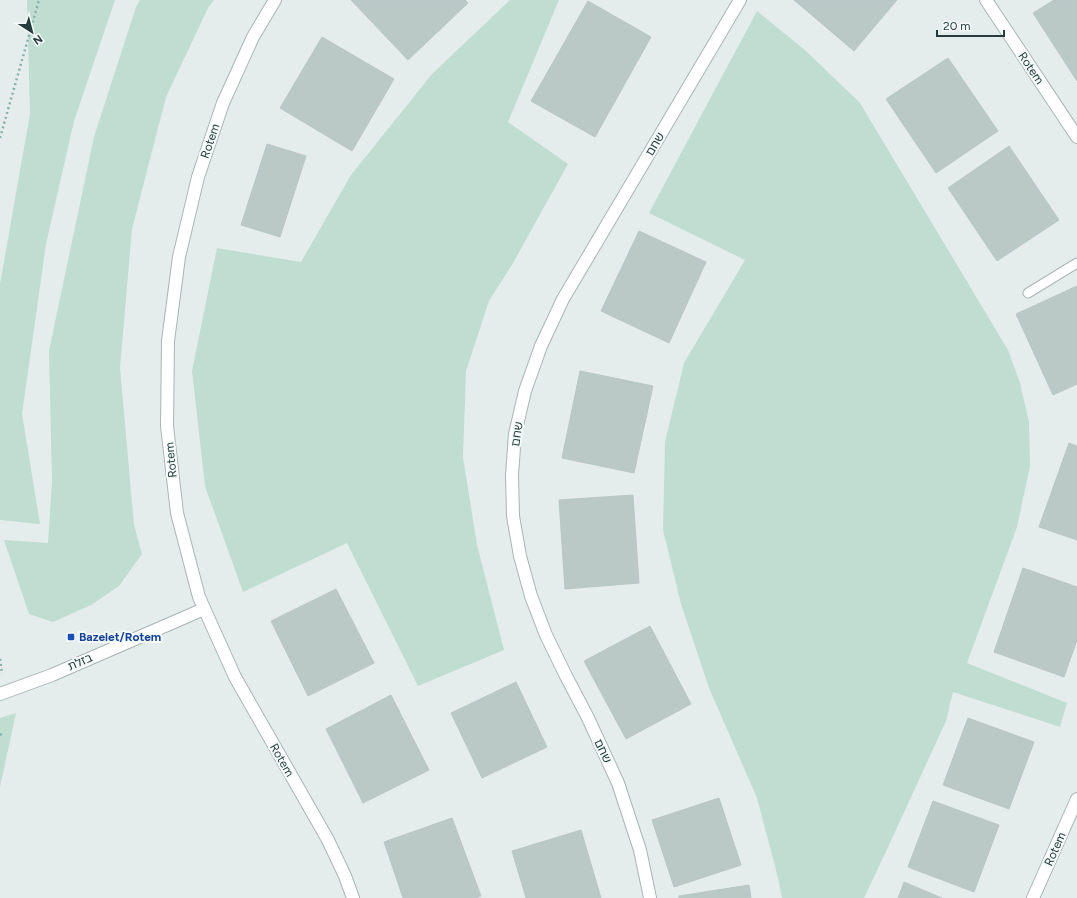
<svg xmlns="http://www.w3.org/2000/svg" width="1077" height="898" viewBox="0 0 1077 898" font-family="Figtree,'Noto Sans Hebrew',sans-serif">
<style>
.green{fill:#bfddd0}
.building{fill:#bac8c6;stroke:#b8c7c5}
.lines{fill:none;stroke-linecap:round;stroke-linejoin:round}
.service-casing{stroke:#a8b5b4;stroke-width:11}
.minor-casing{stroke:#a8b5b4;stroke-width:14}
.path{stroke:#87afae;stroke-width:2.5;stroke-dasharray:2 3;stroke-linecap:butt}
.service{stroke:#fff;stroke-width:9}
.minor{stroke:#fff;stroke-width:12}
.transit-dot{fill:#1a4fb4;stroke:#f5faf9;stroke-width:1.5}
.labels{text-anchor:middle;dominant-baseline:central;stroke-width:4;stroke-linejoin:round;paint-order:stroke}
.street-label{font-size:12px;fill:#253d3e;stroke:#f5faf9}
.transit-label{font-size:12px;font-weight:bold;fill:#164399;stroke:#f5faf9;text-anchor:start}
</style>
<rect width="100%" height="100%" fill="#e5edec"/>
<g class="green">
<polygon points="27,0 115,0 74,121 46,244 22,414 40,524 0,520 0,284 30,114"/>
<polygon points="140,0 214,0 208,8 166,97 132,229 120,368 134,525 142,554 119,586 91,605 53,622 29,614 4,540 48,543 52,482 49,351 94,137 136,7"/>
<polygon points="510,0 559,0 508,122 568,164 513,263 489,301 466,371 463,457 477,545 504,650 418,686 347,543 243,592 205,486 192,371 217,248 301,262 351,175 432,74"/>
<polygon points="757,11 806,51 860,103 1008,350 1020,383 1029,422 1030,466 1017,527 967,663 1067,703 1060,727 953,692 946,721 889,845 864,898 782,898 777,874 757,798 709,688 681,604 663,530 665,442 684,363 745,260 649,213"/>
<polygon points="16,713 0,787 0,718"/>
</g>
<g class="building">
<polygon points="351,0 465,0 468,3 408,60"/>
<polygon points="794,0 897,0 854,51"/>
<polygon points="1054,0 1077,0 1077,81 1033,13"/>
<polygon points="588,1 651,37 595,137 531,101"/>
<polygon points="322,37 394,79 352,151 280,108"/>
<polygon points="948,58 998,131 936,173 886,99"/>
<polygon points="267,144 306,156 280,237 241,225"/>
<polygon points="1009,146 1059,220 997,261 948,188"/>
<polygon points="639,231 706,262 669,343 601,311"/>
<polygon points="1077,286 1077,384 1053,395 1016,314"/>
<polygon points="580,371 653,386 634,473 562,458"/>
<polygon points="1069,443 1077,446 1077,540 1039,527"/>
<polygon points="633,495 639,583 565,589 559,500"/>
<polygon points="1023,568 1077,587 1077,640 1064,677 994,652"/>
<polygon points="336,589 374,663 308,696 271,621"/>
<polygon points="650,626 691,704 626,739 584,661"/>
<polygon points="516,682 547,747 482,778 451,713"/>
<polygon points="391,695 429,770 363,803 326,729"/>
<polygon points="968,718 1034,742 1009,809 943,785"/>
<polygon points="719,798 741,865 674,887 652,820"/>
<polygon points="933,801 999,825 974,892 908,867"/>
<polygon points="452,818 481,896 476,898 403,898 384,842"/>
<polygon points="581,830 601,898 526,898 512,851"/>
<polygon points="904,882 942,898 898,898"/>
<polygon points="749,885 751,898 679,898 679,896"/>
</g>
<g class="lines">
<g class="service-casing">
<polyline id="service" points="1028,293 1077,263"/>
</g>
<g class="minor-casing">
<g id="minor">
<polyline points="275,0 253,37 223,103 198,177 179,257 168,341 167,426 177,513 199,597 235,677 328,840 345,876 353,898"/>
<polyline points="986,0 1077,137"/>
<polyline points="0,694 52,675 204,609"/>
<polyline points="650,898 640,850 618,783 588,718 566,676 546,635 531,596 520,556 513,516 512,475 515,434 525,391 541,346 563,299 740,0"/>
<polyline points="1033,898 1077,799"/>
</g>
</g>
<g class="path">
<polyline points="0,138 39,0"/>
<polyline points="0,659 2,674"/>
<polyline points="0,735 2,734"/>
</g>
<use href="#service" class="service"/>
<use href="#minor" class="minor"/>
</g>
<rect class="transit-dot" x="67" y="633" width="8" height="8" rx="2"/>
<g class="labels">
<g class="street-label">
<text transform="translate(1031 68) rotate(56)">Rotem</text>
<text transform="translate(210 141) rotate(-71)">Rotem</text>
<text transform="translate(655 144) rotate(-59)">שחם</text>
<text transform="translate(517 434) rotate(-81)">שחם</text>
<text transform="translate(171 460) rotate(-96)">Rotem</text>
<text transform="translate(80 662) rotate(-24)">בזלת</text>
<text transform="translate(603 751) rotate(65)">שחם</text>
<text transform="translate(282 760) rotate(60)">Rotem</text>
<text transform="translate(1055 849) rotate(-66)">Rotem</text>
</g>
<g class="transit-label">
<text x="79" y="637">Bazelet/Rotem</text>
</g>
</g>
<g transform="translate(32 32) rotate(144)" stroke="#f5faf9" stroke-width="3" paint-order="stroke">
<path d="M0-3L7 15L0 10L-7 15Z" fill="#253d3e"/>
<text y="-6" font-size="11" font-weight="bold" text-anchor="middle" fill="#253d3e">N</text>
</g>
<path d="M937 30v6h67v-6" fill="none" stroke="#253d3e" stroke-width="2"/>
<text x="943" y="30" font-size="12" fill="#253d3e" stroke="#f5faf9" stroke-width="3" paint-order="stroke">20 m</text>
</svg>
